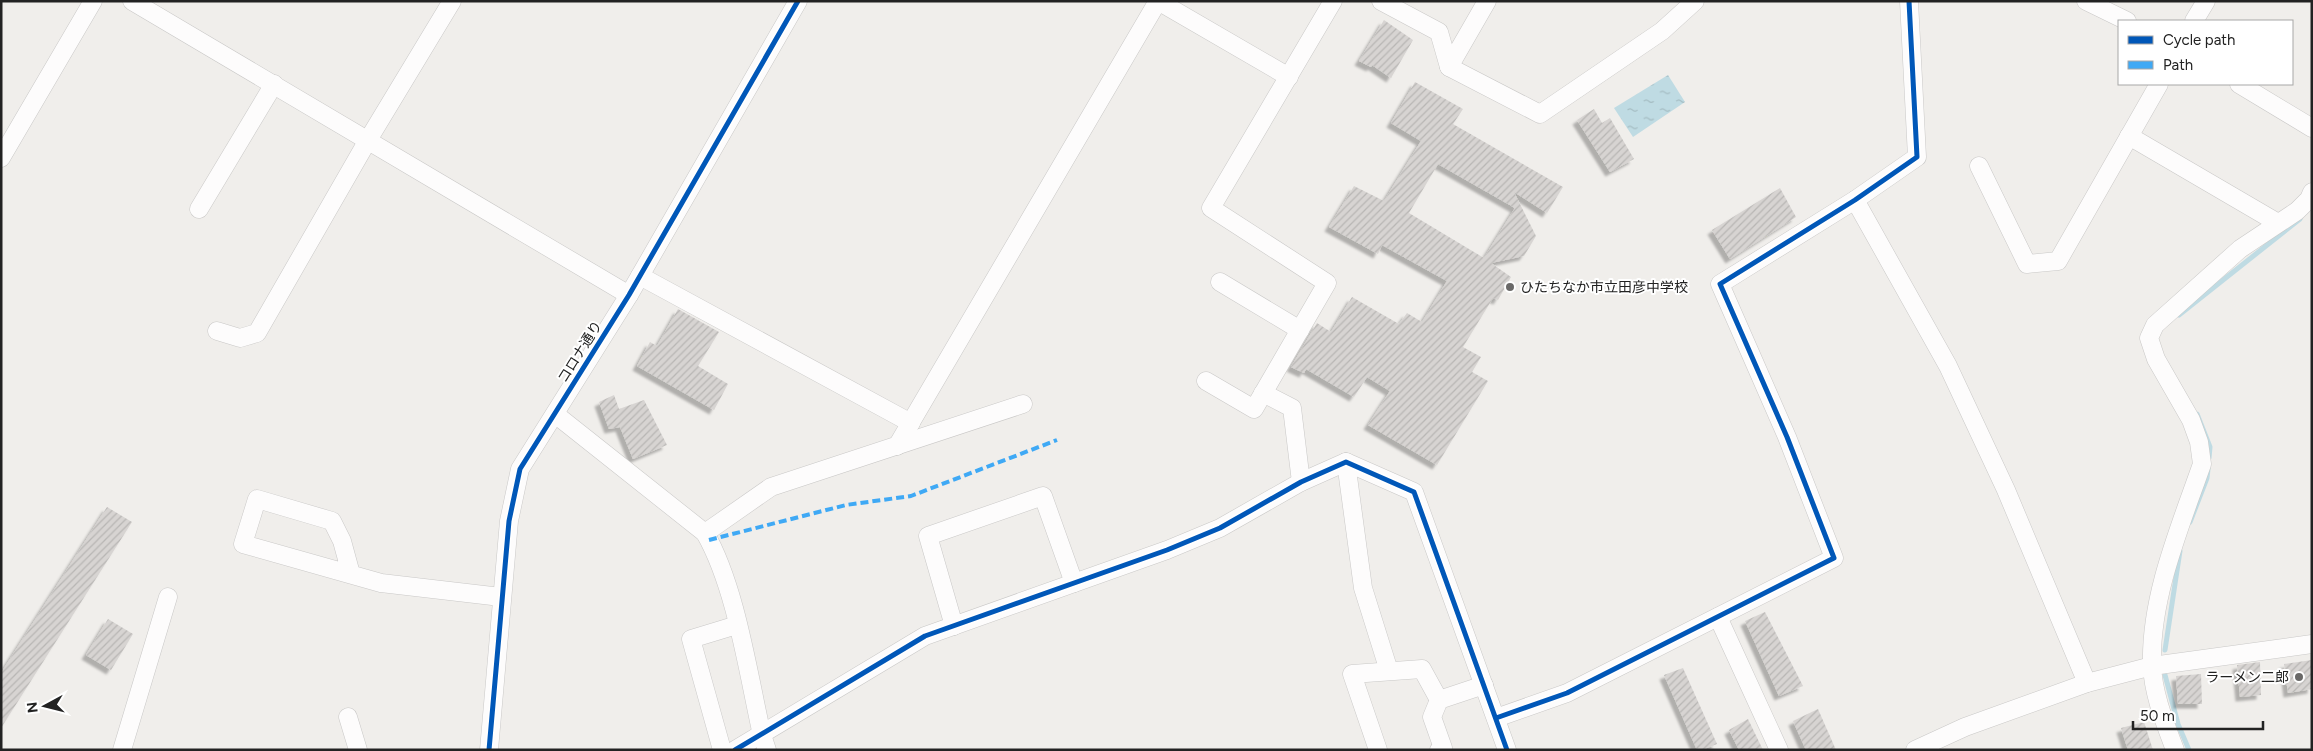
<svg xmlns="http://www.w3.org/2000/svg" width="2313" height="751" viewBox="0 0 2313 751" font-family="Figtree,'Noto Sans JP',sans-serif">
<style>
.water{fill:url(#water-ripples)}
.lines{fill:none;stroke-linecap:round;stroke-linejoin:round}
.stream{stroke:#bfdbe3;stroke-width:5}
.building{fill:url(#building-hatch);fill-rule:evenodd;filter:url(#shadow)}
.minor-casing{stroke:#c9c8c7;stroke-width:19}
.minor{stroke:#fdfcfc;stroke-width:18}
.quiet{stroke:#3fa9f5;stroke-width:4;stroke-dasharray:8 4;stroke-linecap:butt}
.cycleway-casing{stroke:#fff;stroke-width:8}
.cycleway{stroke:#0057b8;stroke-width:5}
.poi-dot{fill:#6a6968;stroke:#fff;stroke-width:2}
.labels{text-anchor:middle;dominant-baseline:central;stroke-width:4;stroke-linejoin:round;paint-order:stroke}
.poi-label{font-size:14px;fill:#222;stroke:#fff;text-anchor:start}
.street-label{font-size:14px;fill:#222;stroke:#fff}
</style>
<defs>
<pattern id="water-ripples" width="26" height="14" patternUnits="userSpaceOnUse" patternTransform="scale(1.25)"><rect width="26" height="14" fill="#bfdbe3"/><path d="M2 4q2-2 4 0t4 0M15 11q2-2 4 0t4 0" fill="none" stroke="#a4bcc2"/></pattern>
<pattern id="building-hatch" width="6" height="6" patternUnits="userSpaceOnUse" patternTransform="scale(1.25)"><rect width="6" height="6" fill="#d7d4d2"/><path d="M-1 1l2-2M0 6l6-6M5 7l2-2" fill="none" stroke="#b8b6b4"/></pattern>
<filter id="shadow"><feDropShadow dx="-4.5" dy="4.5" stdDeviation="1" flood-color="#0004"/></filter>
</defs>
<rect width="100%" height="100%" fill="#f0eeeb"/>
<polygon class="water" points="1668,75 1685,102 1633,137 1614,108"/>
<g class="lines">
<g class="stream">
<polyline points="2179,315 2300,219"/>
<polyline points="2197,414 2210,447 2209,458"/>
<polyline points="2190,522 2207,478 2208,469"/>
<polyline points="2165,650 2180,551"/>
<polyline points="2165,675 2178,724 2189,750"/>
</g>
</g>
<g class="building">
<polygon points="1384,20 1413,40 1391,78 1372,65 1371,67 1359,61"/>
<path d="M1415 82 1463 109 1453 124 1563 187 1547 213 1514 192 1536 236 1524 256 1491 263 1511 277 1498 300 1493 298 1463 347 1481 357 1472 372 1488 381 1437 465 1368 425 1390 391 1367 377 1354 397 1306 369 1304 373 1291 367 1317 323 1331 332 1352 297 1399 324 1407 313 1422 322 1447 281 1382 245 1378 254 1329 227 1354 186 1384 201 1421 141 1391 123ZM1438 164 1515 208 1484 258 1409 213Z"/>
<polygon points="1594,109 1602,123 1610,118 1634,159 1610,172 1577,120"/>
<polygon points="1780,188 1796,217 1730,259 1712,230"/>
<polygon points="678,309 719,332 698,366 728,384 714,410 637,366 650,342 657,346"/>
<polygon points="614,395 619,409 644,400 667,445 633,459 620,427 609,429 599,402"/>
<polygon points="107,507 132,522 1,728 1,673"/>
<polygon points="1765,612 1803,686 1779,696 1745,621"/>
<polygon points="108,619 133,634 111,670 86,655"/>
<polygon points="2312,660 2312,689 2288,693 2284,664"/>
<polygon points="2260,662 2261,695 2240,697 2237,665"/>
<polygon points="1683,668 1717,744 1702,750 1697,750 1664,675"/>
<polygon points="2201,674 2202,704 2178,704 2176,676"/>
<polygon points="1818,709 1836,750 1806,750 1793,721"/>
<polygon points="1748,719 1763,750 1739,750 1729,730"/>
<polygon points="2144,722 2153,750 2128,750 2121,728"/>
</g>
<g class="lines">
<g class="minor-casing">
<g id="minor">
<polyline points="132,1 629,295"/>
<polyline points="1158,1 1289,77"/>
<polyline points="1381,1 1439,32 1449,67 1540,114 1662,31 1695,1"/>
<polyline points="2086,1 2127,21"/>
<polyline points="2194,21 2206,1"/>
<polyline points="1449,67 1487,1"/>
<polyline points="2239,84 2312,128"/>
<polyline points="2129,136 2278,223"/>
<polyline points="1,158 93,1"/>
<polyline points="1979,166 2027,264 2058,261 2159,84"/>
<polyline points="1855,200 1948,366 2006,490 2087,683"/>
<polyline points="199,209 274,84"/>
<polyline points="640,276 911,423"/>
<polyline points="1220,282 1300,330"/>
<polyline points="217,331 240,338 257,333 368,140 452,1"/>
<polyline points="1206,381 1254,409 1327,283 1211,208 1333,1"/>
<polyline points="1263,393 1292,408 1301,482"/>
<path d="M555 414 705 533C736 587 748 673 762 735L767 750"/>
<polyline points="897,446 1158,1"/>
<polyline points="1346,462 1363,588 1389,671"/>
<polyline points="705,533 771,487 1023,404"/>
<polyline points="351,574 342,541 332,521 257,499 243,544 381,583 501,597"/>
<polyline points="1718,617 1779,750"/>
<polyline points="954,626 928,536 1043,496 1074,583"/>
<polyline points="348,717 358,750"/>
<polyline points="1496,718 1567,693 1834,558 1787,437 1720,284 1855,200 1917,157 1909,1"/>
<polyline points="122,750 168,597"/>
<polyline points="489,750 509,521 520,469 629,295 798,1"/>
<polyline points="722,750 691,639 737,625"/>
<polyline points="735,750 925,636 1167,550 1220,528 1301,482 1346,462 1414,492 1507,750"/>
<polyline points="1378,750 1352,674 1422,669 1439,700"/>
<polyline points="1439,750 1443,748 1432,717 1439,700 1484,685"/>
<polyline points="1915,750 1965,727 2087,683 2152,666 2312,644"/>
<path d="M2175 750C2165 723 2153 694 2152 665 2150 597 2180 527 2202 464L2199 442 2191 420 2156 359 2149 338 2155 325 2240 249 2297 211 2309 199 2312 192"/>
</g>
</g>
<use href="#minor" class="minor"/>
<polyline class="quiet" points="709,540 846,505 911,496 1057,440"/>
<g class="cycleway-casing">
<g id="cycleway">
<polyline points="1496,718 1567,693 1834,558 1787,437 1720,284 1855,200 1917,157 1909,1"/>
<polyline points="489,750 509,521 520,469 629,295 798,1"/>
<polyline points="735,750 925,636 1167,550 1220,528 1301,482 1346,462 1414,492 1507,750"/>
</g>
</g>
<use href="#cycleway" class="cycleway"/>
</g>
<g class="poi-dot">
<circle cx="1510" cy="287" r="5"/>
<circle cx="2299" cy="677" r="5"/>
</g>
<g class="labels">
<g class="poi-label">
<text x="1520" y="287">ひたちなか市立田彦中学校</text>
<text x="2289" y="677" text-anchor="end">ラーメン二郎</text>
</g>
<g class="street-label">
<text transform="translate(580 352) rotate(-58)">コロナ通り</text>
</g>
</g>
<rect width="2313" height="751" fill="none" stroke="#222222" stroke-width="5"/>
<rect x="2118" y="20" width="175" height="65" fill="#ffffff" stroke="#a7a7a7"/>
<rect x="2128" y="36" width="25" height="8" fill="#0057b8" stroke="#a7a7a7"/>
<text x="2163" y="45" font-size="15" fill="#222222">Cycle path</text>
<rect x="2128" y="61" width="25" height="8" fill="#3fa9f5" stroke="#a7a7a7"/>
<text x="2163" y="70" font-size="15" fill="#222222">Path</text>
<g transform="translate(45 706) rotate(263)" stroke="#ffffff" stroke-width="4" paint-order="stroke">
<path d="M0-4L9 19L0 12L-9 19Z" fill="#222222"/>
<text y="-8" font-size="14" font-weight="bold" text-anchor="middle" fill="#222222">N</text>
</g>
<path d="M2133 721v8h130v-8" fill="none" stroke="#222222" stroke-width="2.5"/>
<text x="2140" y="721" font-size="15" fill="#222222" stroke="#ffffff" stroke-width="4" paint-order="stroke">50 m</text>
</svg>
